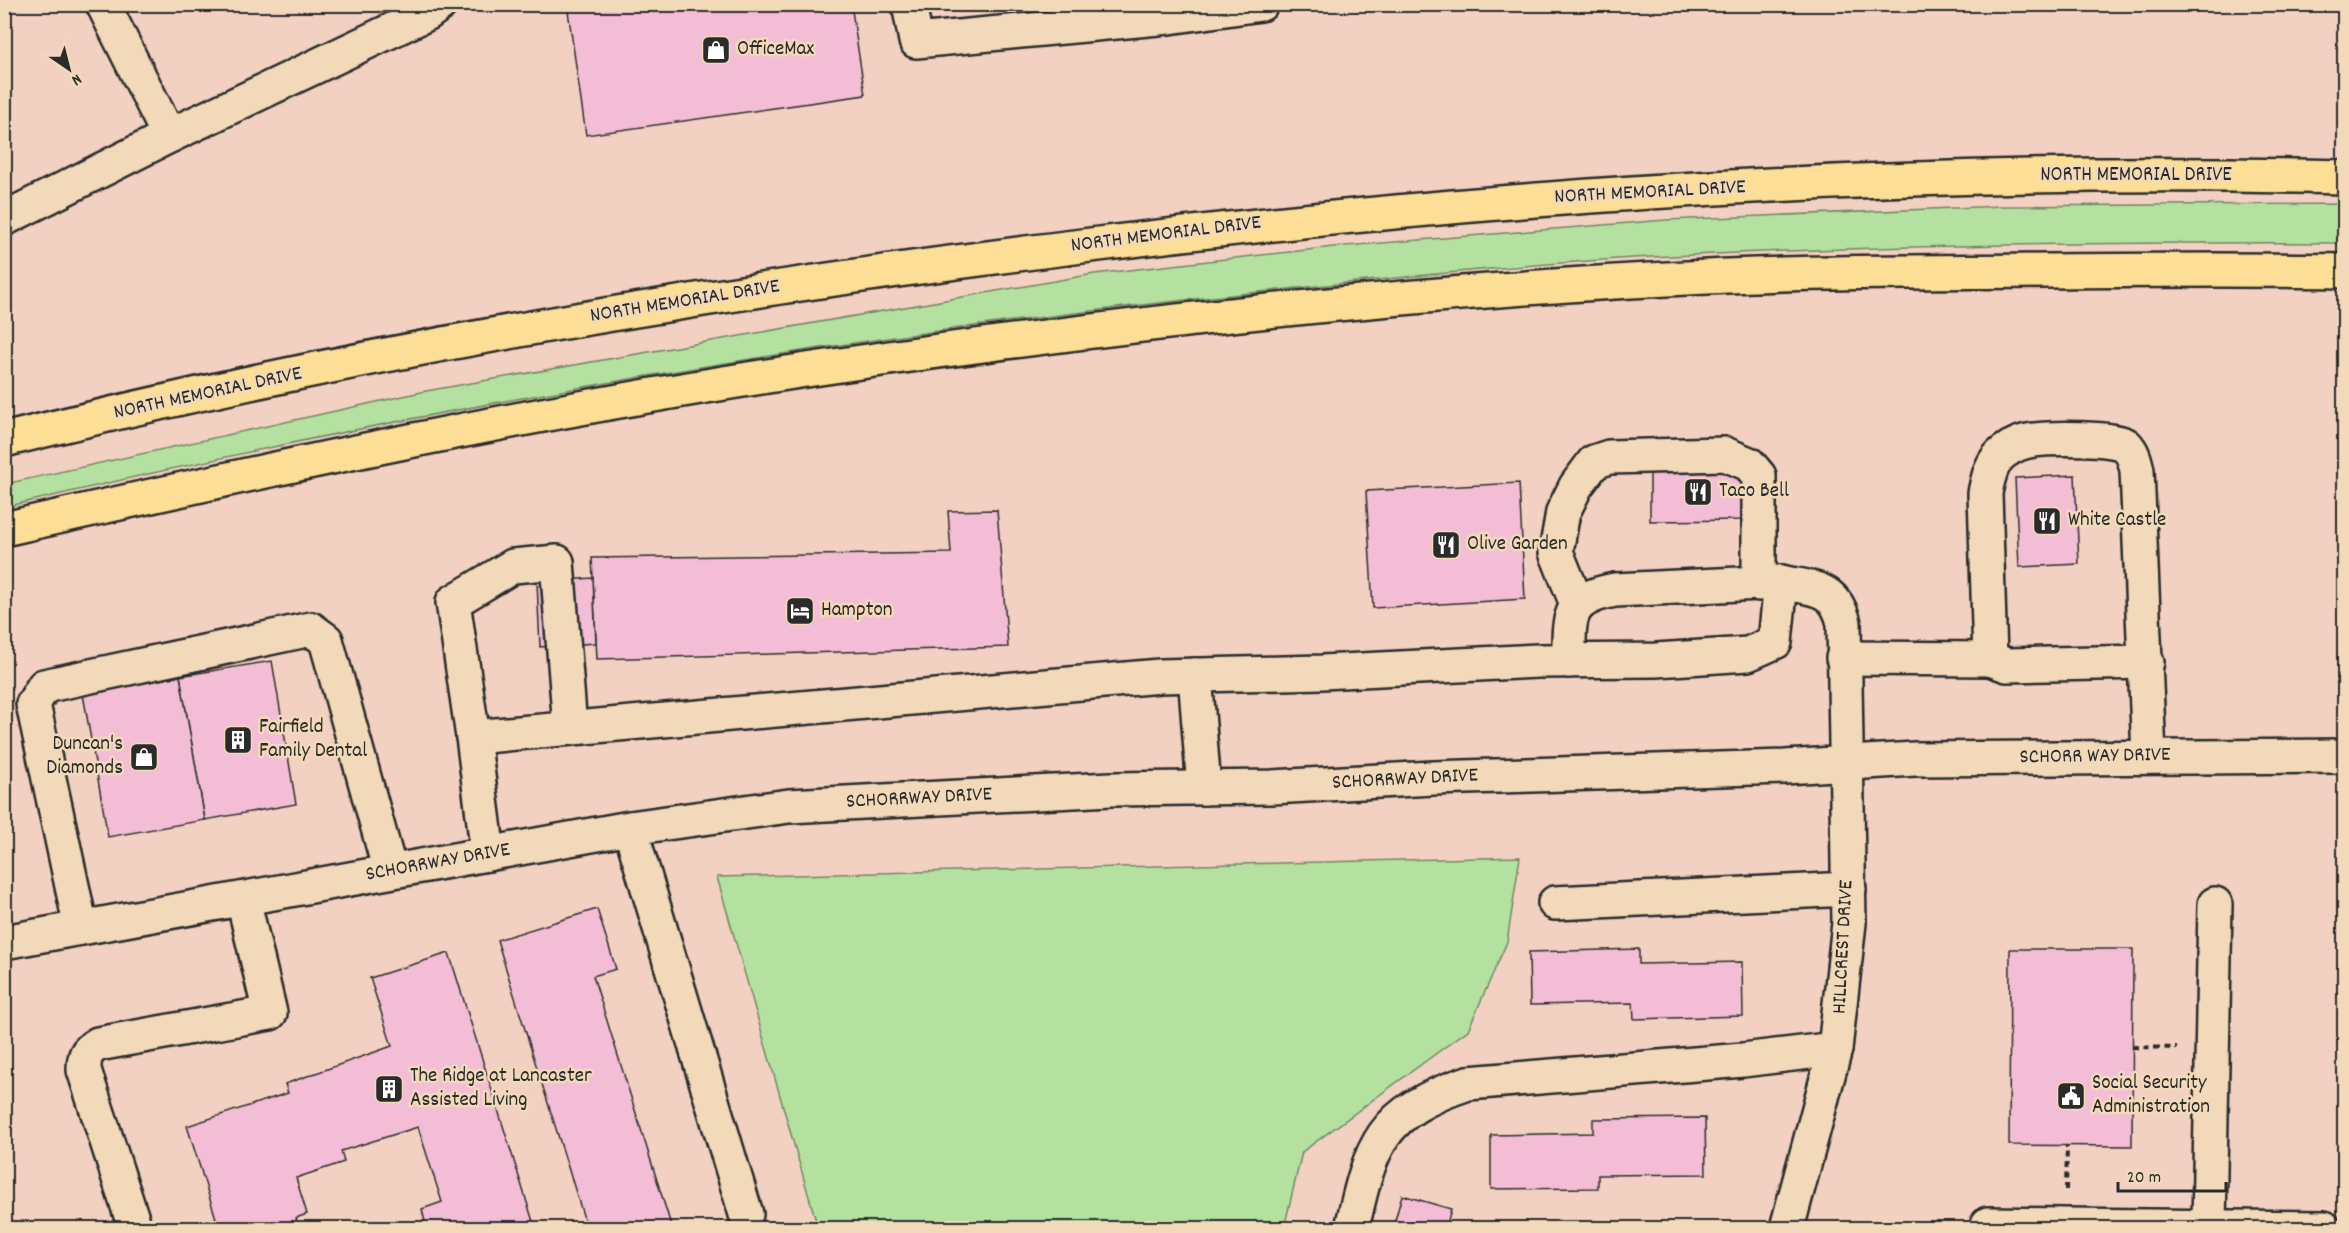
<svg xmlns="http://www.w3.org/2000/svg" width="2349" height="1233" viewBox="0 0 2349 1233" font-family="Dekko,sans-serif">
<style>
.green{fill:#b4e19f;stroke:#708665;stroke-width:1.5}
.building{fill:#f4bdd6;stroke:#2b2b2b;stroke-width:1.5}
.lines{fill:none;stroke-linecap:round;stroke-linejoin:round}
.minor-casing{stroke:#2b2b2b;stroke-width:38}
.major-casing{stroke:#2b2b2b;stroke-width:38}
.path{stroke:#2b2b2b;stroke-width:4;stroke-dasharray:6 4.5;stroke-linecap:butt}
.minor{stroke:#f2d9b9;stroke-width:33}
.major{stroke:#fcde96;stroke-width:33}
.labels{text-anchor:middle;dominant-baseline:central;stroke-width:5;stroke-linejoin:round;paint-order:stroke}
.poi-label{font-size:21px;fill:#2b2b2b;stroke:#f2d9b9;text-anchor:start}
.street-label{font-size:21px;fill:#2b2b2b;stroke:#f2d9b9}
</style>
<rect width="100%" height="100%" fill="#f3d1c2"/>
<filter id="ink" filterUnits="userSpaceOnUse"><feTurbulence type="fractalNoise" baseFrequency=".0167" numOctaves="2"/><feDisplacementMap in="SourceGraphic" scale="12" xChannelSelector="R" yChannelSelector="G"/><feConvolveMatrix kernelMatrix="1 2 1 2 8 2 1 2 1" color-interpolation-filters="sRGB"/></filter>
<g filter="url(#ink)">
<g class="green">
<path d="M2344 204V243C2107 242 1870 245 1633 258 1515 265 1396 278 1278 290 849 334 424 407 5 507V484L426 391 1094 274 1333 247 1666 220 2002 206Z"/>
<polygon points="1520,857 1507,942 1468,1030 1302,1152 1284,1228 818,1228 717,877"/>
</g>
<g class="building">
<polygon points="567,4 851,4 865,95 586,135"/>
<polygon points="1650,463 1746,463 1746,520 1650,521"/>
<polygon points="2075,475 2079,564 2019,567 2015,478"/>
<polygon points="1519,483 1525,599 1373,608 1366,491"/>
<polygon points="997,510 1008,647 597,659 592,558 951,553 948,511"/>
<polygon points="593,578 596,643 540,647 537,582"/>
<polygon points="272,661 296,804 205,820 180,676"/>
<polygon points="180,676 205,820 108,837 83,694"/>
<polygon points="597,909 616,969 593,976 671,1225 661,1228 587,1228 497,940"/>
<polygon points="1639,949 1639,964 1742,962 1743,1016 1634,1019 1633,1003 1530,1005 1529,952"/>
<polygon points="2010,949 2133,949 2132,1146 2009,1145"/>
<polygon points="449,953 535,1228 404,1228 425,1222 422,1209 442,1202 418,1127 341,1151 344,1162 296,1178 307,1214 296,1218 299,1228 219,1228 187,1126 288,1093 285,1084 392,1046 370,978"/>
<polygon points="1705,1118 1706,1174 1598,1175 1598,1188 1491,1189 1491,1135 1593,1133 1593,1119"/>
<polygon points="1402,1195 1451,1209 1446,1228 1393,1228"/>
</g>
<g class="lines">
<g class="minor-casing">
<g id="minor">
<polyline points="103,4 169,136"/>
<polyline points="909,4 916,41 1169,17 1261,4"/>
<polyline points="4,219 169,136 428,13 440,4"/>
<polyline points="1577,604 1556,552 1563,512 1576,486 1594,462 1609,457 1725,454 1749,464 1759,476 1759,584"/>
<polyline points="1843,658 1990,659 2007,665 2147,662"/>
<path d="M1990 659 1985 493C1988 479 1991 461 2004 452 2012 446 2024 441 2034 440 2050 438 2115 437 2126 445 2133 452 2135 461 2137 470L2149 756"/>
<path d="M1569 661C1569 616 1566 599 1615 590L1781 582"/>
<polyline points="1195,675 1204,788"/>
<polyline points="473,737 453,602 513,566 557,562 570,728"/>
<polyline points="630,828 746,1214"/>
<path d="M488 854 473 737 1160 676 1322 672 1538 661 1656 660 1748 654 1775 642 1781 582C1813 589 1835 586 1844 623L1849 923 1835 1049 1787 1228"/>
<polyline points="1555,903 1849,889"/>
<polyline points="81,928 33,704 44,686 311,629 326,640 390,871"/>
<polyline points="4,942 630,828 789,806 1111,789 1272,787 1433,778 1785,767 1915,759 2344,756"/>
<polyline points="1988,1224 2324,1228"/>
<polyline points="2209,1225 2215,904"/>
<path d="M135 1228 84 1070C84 1056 86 1051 98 1044L270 1013 243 899"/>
<path d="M1352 1228C1371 1144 1380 1112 1468 1083L1743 1060 1835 1049"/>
</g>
</g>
<g class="major-casing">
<g id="major">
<path d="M4 440C353 352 710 292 1066 248 1489 195 1918 166 2344 177"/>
<path d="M4 529C286 465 568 404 854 363 1143 321 1436 289 1728 276 1834 271 1941 272 2048 271 2147 270 2246 269 2344 271"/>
</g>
</g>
<g class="path">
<polyline points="2133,1047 2177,1048"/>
<polyline points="2066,1190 2067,1145"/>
</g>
<use href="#minor" class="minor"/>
<use href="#major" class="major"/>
</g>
</g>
<defs>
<g id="shop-square" transform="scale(1.5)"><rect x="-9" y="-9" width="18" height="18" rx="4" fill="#2b2b2b" stroke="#f2d9b9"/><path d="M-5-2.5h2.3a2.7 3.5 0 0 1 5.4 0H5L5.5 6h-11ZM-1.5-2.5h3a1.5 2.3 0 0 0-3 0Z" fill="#fff"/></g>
<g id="restaurant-square" transform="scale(1.5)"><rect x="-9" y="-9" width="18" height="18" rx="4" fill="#2b2b2b" stroke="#f2d9b9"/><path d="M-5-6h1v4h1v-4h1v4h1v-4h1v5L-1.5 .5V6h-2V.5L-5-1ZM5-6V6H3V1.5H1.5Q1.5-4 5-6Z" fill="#fff"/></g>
<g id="hotel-square" transform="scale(1.5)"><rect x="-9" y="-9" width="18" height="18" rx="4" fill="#2b2b2b" stroke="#f2d9b9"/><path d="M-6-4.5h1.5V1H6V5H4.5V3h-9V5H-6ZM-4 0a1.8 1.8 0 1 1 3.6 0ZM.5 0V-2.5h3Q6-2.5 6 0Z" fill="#fff"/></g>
<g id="building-square" transform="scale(1.5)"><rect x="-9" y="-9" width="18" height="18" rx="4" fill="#2b2b2b" stroke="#f2d9b9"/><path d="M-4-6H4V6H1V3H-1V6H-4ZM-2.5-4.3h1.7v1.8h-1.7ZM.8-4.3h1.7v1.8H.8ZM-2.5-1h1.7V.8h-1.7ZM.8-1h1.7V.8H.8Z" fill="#fff"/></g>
<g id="civic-square" transform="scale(1.5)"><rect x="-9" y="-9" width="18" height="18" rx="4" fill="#2b2b2b" stroke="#f2d9b9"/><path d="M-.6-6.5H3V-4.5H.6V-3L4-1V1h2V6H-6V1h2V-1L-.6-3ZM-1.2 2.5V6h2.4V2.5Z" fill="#fff"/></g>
</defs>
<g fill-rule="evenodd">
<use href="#shop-square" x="716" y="50"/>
<use href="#restaurant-square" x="1698" y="492"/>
<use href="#restaurant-square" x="2047" y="521"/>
<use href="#restaurant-square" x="1446" y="545"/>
<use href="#hotel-square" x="800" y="611"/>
<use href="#building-square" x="238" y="740"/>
<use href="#shop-square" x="144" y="757"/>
<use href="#building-square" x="389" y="1089"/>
<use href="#civic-square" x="2071" y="1096"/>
</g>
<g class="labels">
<g class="poi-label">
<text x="737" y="50">OfficeMax</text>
<text x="1719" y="492">Taco Bell</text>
<text x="2068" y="521">White Castle</text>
<text x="1467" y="545">Olive Garden</text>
<text x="821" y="611">Hampton</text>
<text x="259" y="728">Fairfield<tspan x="259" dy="24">Family Dental</tspan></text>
<text x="123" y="745" text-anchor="end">Duncan's<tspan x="123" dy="24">Diamonds</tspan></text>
<text x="410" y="1077">The Ridge at Lancaster<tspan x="410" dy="24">Assisted Living</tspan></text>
<text x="2092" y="1084">Social Security<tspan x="2092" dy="24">Administration</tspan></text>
</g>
<g class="street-label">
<text x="2136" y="176">NORTH MEMORIAL DRIVE</text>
<text transform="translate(1650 193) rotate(-3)">NORTH MEMORIAL DRIVE</text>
<text transform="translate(1166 235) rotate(-7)">NORTH MEMORIAL DRIVE</text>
<text transform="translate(685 302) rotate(-9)">NORTH MEMORIAL DRIVE</text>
<text transform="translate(208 394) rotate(-12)">NORTH MEMORIAL DRIVE</text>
<text transform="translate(2095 757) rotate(-1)">SCHORR WAY DRIVE</text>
<text transform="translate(1405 780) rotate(-3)">SCHORRWAY DRIVE</text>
<text transform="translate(919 799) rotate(-3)">SCHORRWAY DRIVE</text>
<text transform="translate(438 863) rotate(-10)">SCHORRWAY DRIVE</text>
<text transform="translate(1844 947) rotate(-87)">HILLCREST DRIVE</text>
</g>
</g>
<rect width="2349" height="1233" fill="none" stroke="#f2d9b9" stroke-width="24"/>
<rect x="12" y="12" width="2325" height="1209" fill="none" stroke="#2b2b2b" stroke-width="2" filter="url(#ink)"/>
<g transform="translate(69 69) rotate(145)" stroke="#f2d9b9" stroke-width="4.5" paint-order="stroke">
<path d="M0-4.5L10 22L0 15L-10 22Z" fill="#2b2b2b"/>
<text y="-9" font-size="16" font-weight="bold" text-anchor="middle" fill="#2b2b2b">N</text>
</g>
<path d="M2118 1182v9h108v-9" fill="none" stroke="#2b2b2b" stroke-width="3"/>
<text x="2127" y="1182" font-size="18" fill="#2b2b2b" stroke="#f2d9b9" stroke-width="4.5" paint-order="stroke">20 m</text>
</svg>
